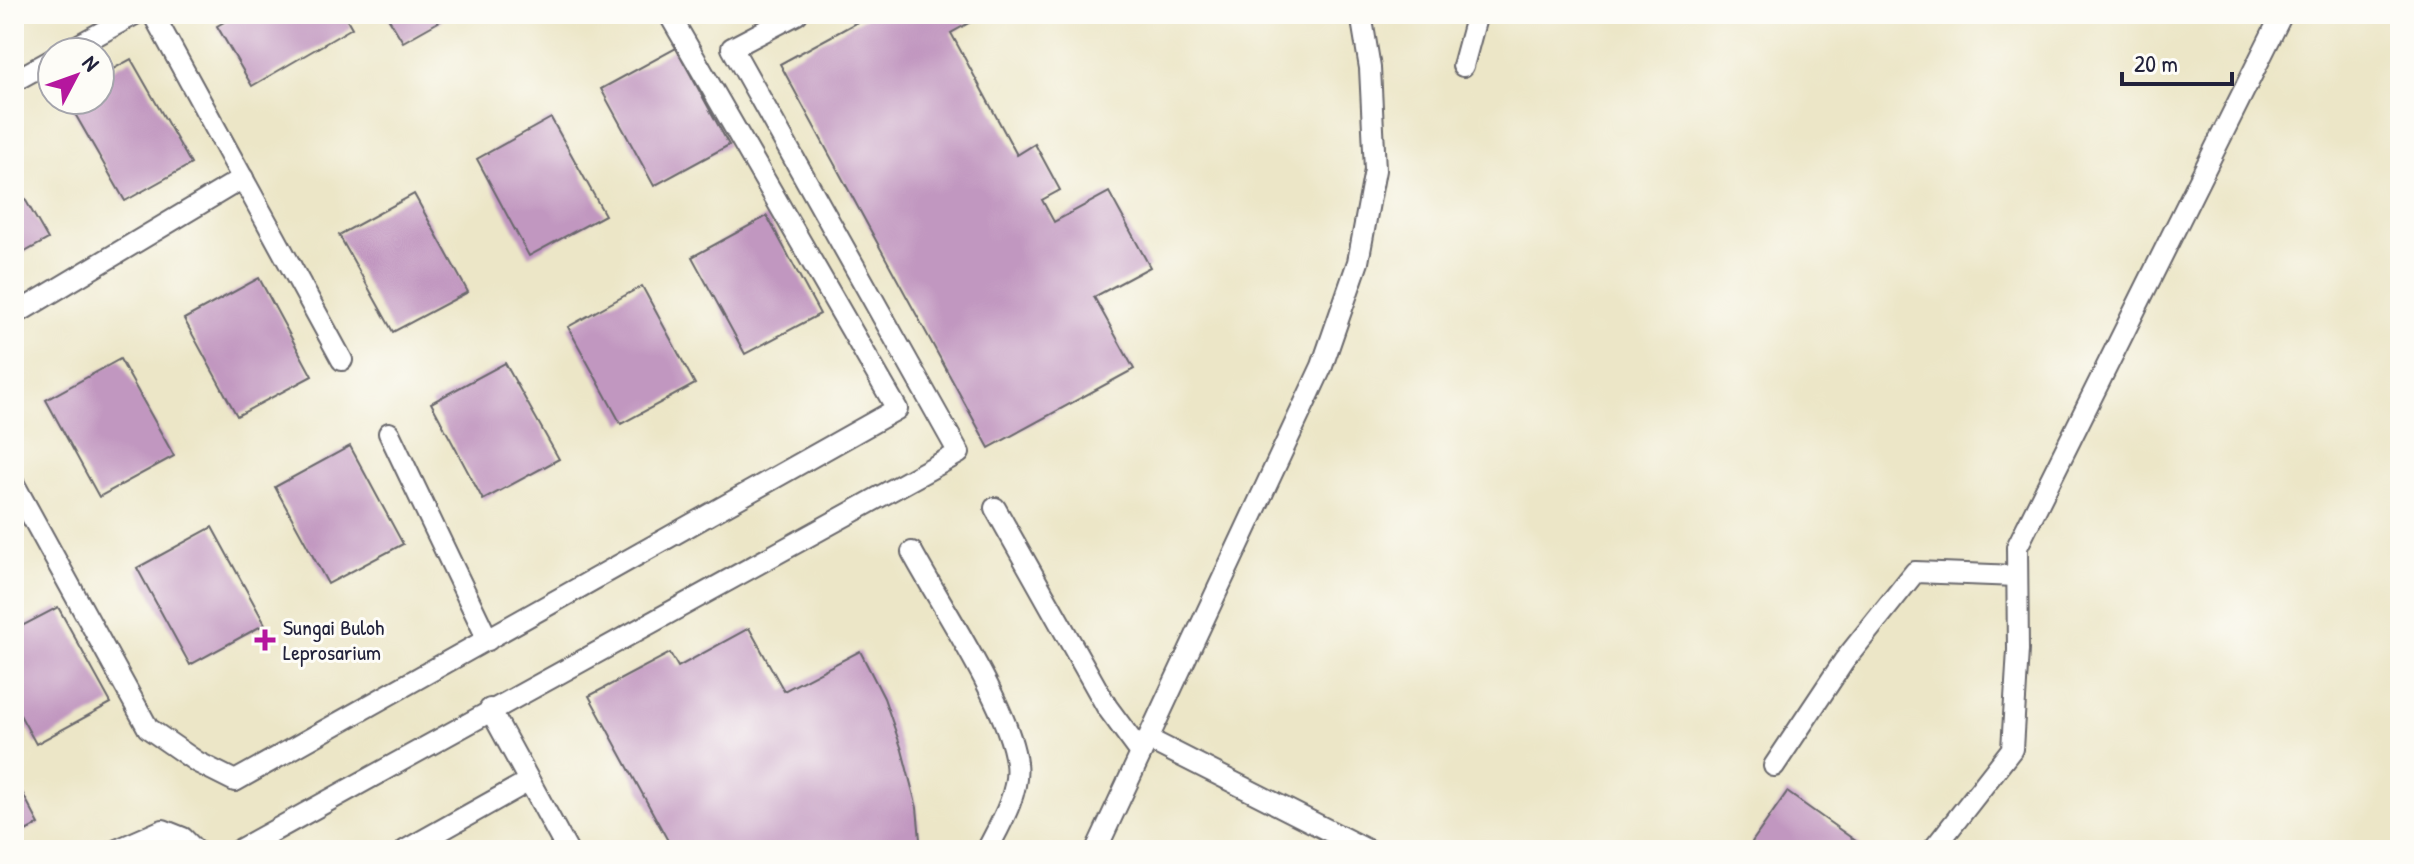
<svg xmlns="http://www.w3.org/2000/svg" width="2414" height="864" viewBox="0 0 2414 864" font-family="'Patrick Hand',sans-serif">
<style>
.building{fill:#c197c0}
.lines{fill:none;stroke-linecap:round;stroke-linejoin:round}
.service-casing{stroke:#69676c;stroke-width:24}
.service{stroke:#fff;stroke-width:20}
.poi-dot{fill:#b5179e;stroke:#fdfcf7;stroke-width:3}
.labels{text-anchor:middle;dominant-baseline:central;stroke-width:6;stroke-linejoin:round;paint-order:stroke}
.poi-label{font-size:22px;fill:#22223b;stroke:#fdfcf7;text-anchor:start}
</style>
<rect width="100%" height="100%" fill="#fdfcf7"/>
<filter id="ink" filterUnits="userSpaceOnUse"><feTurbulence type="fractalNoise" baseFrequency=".0125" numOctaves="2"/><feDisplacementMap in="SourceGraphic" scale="16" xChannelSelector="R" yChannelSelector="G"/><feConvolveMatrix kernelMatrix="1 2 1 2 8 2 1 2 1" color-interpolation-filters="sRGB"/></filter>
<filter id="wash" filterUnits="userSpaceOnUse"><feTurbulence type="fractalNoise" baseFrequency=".006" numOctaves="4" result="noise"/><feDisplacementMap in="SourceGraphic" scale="32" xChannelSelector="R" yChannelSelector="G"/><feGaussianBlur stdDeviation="1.8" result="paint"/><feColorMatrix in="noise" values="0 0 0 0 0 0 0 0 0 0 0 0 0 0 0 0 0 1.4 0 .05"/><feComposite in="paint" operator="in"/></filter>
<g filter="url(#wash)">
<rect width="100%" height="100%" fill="#ece6c7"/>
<g id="blocks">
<g class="building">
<polygon points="238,14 344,14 352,28 252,86 217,26"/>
<polygon points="386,14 438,14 442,20 403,42"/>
<polygon points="872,14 985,14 951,33 1017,155 1035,144 1060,190 1042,200 1054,222 1109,192 1150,267 1094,297 1134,369 989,448 780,64"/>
<polygon points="676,48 729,145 654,186 601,89"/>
<polygon points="131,59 191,164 125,201 67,100 100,100 100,76"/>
<polygon points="551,118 605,215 529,256 477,159"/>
<polygon points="14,180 48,239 14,258"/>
<polygon points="414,194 468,292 393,332 339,235"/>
<polygon points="767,216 820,314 745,354 692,257"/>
<polygon points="259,278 312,376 237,416 184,319"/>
<polygon points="642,286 695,384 621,424 568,327"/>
<polygon points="120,359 174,456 99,497 46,400"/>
<polygon points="505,363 559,459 483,500 431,403"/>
<polygon points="350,446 403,544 328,584 275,487"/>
<polygon points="212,527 265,624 190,665 137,568"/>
<polygon points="58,607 111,703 36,744 14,704 14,630"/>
<polygon points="749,628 784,691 860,651 884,698 902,750 917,808 921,850 673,850 589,696 670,653 678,667"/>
<polygon points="14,777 39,824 14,837"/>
<polygon points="1787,792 1860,844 1856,850 1764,850 1752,842"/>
</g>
</g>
</g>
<g filter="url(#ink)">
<use href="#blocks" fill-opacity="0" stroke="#69676c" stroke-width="2"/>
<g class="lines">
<g class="service-casing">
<g id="service">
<polyline points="153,14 342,360"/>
<polyline points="66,52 135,14"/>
<polyline points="1463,66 1477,14"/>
<polyline points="14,81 52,60"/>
<polyline points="14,315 243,178"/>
<polyline points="389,433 488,640"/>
<polyline points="14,484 148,728 197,762 235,781 897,409 669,14"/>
<polyline points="995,508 1107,707 1141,753"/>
<path d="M912 552C940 604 1010 708 1016 763 1020 792 1000 825 987 850"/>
<polyline points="490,709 567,850"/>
<polyline points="1148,739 1367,850"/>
<polyline points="1774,766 1844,661 1915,572 2017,576"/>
<polyline points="117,850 163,830 183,838 195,850"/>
<polyline points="239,850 959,453 732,48 797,14"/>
<polyline points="406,850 529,781"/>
<polyline points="1096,850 1322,366 1358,262 1375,170 1370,68 1361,14"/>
<polyline points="1933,850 2012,749 2018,650 2017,547 2282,14"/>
</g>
</g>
<use href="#service" class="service"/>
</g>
</g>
<path class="poi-dot" d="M261 628h8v8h8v8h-8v8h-8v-8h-8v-8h8z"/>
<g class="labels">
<g class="poi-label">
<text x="283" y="627">Sungai Buloh<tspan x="283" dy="25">Leprosarium</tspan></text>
</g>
</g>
<rect width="2414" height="864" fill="none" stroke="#fdfcf7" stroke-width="48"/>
<g transform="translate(76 76) rotate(49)"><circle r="38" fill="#fdfcf7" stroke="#a5a5ac" stroke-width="2"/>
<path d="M0-6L14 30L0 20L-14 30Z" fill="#b5179e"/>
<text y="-12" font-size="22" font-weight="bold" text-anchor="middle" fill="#22223b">N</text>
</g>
<path d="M2122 72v12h110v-12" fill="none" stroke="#22223b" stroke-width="4"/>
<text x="2134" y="72" font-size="24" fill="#22223b" stroke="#fdfcf7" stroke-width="6" paint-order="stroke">20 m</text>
</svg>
